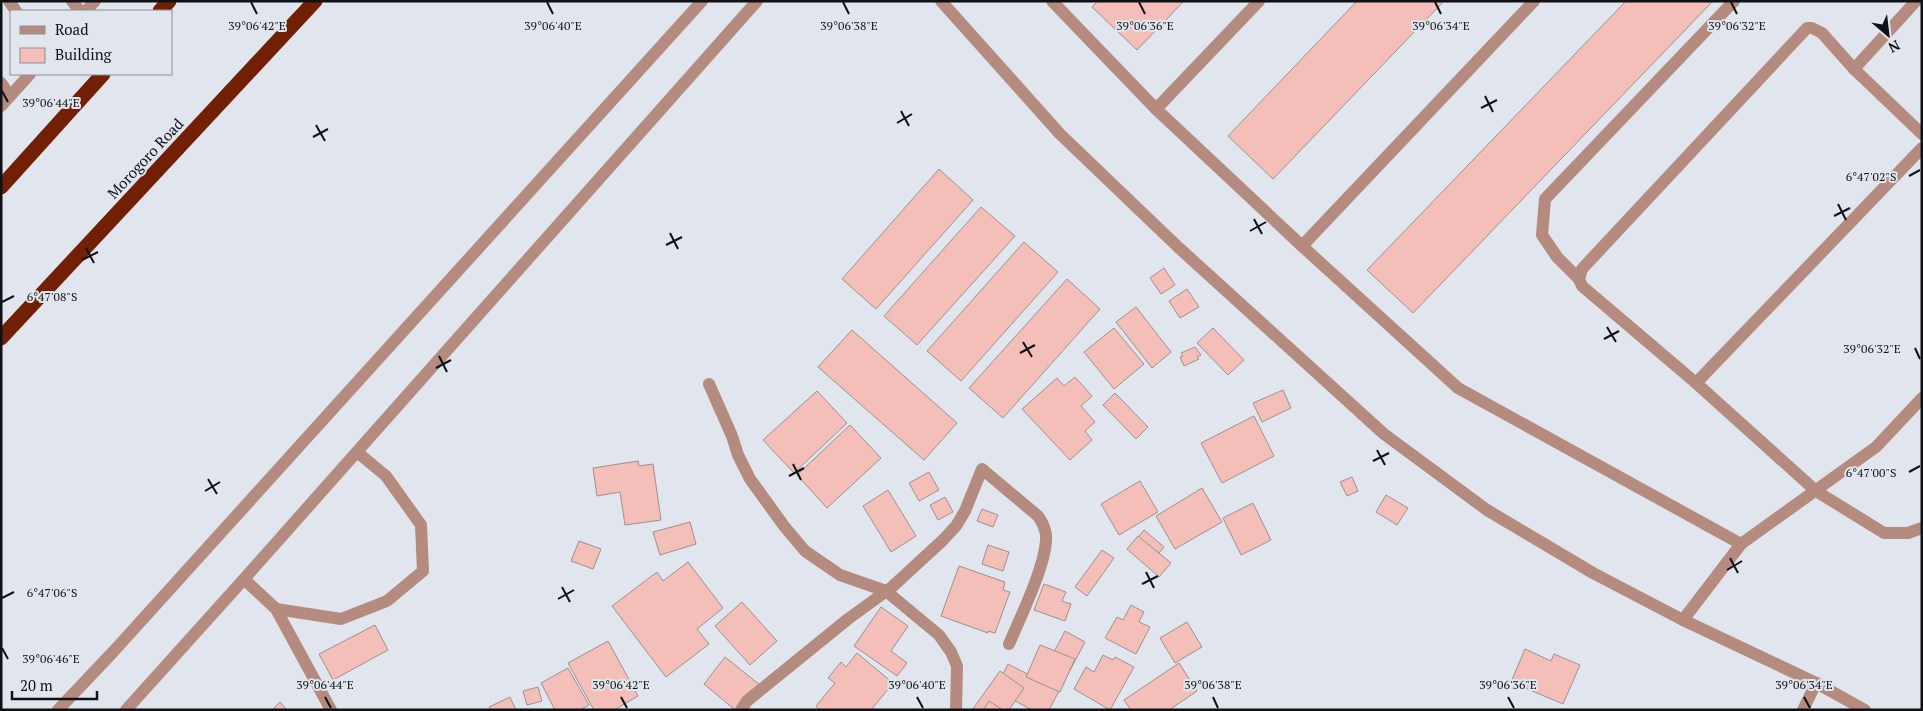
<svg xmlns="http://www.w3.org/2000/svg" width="1923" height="711" viewBox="0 0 1923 711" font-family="'PT Serif',serif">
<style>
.building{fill:#f4bfb9;stroke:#9d9190}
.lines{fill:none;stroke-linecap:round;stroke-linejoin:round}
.minor{stroke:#b58b7f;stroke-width:12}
.highway{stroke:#722005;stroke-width:15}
.ticks{fill:none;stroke:#101114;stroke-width:2}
.labels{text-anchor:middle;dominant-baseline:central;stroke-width:4;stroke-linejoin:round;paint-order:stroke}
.street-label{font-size:15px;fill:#101114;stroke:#e0e5ee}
.ticks-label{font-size:12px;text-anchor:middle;fill:#101114;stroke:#e0e5ee;stroke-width:4;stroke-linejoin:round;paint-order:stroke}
</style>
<rect width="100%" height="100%" fill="#e0e5ee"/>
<g class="building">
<polygon points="1098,1 1184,1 1137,50 1092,7"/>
<polygon points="1357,1 1444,1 1273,179 1228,136"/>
<polygon points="1626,1 1713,1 1413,313 1367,270"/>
<polygon points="939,169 973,200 876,309 842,279"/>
<polygon points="981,207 1015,236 917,345 884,316"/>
<polygon points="1024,242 1058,272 961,381 927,351"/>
<polygon points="1164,268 1175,285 1161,294 1150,278"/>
<polygon points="1067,279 1100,309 1003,418 969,388"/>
<polygon points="1187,289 1199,307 1180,318 1169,301"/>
<polygon points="1136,307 1171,352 1152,368 1116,322"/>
<polygon points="1114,328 1144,364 1114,389 1084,352"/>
<polygon points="1213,328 1244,360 1228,375 1197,343"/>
<polygon points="852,330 957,423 924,460 818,367"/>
<polygon points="1195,347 1201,355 1197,357 1199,359 1184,366 1180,357 1183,356 1181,353"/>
<polygon points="1075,377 1092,396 1081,406 1095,422 1085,431 1092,440 1070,460 1022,409 1057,378 1064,386"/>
<polygon points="1283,390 1291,408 1262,422 1253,403"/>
<polygon points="817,391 847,423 794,473 763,440"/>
<polygon points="1115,393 1148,427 1136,439 1103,405"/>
<polygon points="1254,416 1274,456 1222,483 1201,443"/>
<polygon points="850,425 881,458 827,508 797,475"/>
<polygon points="638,461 639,466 653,464 661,520 625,525 620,492 597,496 593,468"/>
<polygon points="929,472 939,490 919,501 909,483"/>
<polygon points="1352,477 1358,491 1347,496 1340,482"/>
<polygon points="1140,481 1158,512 1119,535 1101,504"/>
<polygon points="1202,488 1222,522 1175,549 1156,516"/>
<polygon points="888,490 916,536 891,552 863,506"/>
<polygon points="1386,495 1408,508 1397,525 1376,512"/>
<polygon points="945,497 953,512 938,520 930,505"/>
<polygon points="1253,503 1271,540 1241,555 1223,518"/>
<polygon points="982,509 998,515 993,527 977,521"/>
<polygon points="690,522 696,544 660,555 653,532"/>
<polygon points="1144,530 1164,547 1154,559 1134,542"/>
<polygon points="1138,536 1171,563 1159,577 1127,549"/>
<polygon points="579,541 601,549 593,569 571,561"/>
<polygon points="988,545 1009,552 1003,571 982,564"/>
<polygon points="1102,550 1114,558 1087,596 1075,587"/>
<polygon points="688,562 723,608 697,629 709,644 666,677 612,606 657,572 663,581"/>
<polygon points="959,566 1005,582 1003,590 1010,592 995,633 988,631 988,633 941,616"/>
<polygon points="1044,584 1066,592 1062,601 1071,604 1065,621 1034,610"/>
<polygon points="742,602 777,641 750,665 715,626"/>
<polygon points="1131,605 1144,612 1139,622 1150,627 1136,654 1105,638 1117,617 1123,620"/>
<polygon points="881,607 908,626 891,651 907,663 897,676 854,646"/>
<polygon points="1187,622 1202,647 1175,663 1160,638"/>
<polygon points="375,625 388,650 333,680 319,654"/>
<polygon points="1065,631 1085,642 1049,710 1032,710 995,690 1008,664 1039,680"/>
<polygon points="608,641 638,696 614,710 594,710 568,663"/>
<polygon points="1040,645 1075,659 1060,692 1026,677"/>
<polygon points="1525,649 1551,661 1554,654 1580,665 1563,704 1511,682"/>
<polygon points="857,653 893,683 871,710 820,710 816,706 835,683 828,678 841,662 846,667"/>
<polygon points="1103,655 1113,660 1115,657 1134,667 1110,710 1074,689 1086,667 1094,672"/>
<polygon points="725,657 760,685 735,710 704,684"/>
<polygon points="1179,663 1197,691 1169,710 1131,710 1124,700"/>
<polygon points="568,668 589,705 580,710 555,710 541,683"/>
<polygon points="1000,671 1024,688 1009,710 972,710"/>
<polygon points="538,687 542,701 527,705 523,691"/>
<polygon points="510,697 516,710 491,710 489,707"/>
<polygon points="989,701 1003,710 983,710"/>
<polygon points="280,702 287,710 272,710"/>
</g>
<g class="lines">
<g class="minor">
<polyline points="9,1 16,11"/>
<polyline points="72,1 80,11"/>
<polyline points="941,1 1060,134 1178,247 1384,434 1487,510 1593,573 1683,620 1816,683 1865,710"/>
<polyline points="1052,1 1156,109 1302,246 1458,388 1741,544"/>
<polyline points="86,11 95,1"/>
<polyline points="1854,69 1916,1"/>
<polyline points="1,83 10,96"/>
<polyline points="1,106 30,74"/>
<polyline points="1156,109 1259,1"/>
<polyline points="1922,134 1854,69 1822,33 1812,28 1807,28 1582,269 1579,279 1582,286 1696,383 1816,491 1884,533 1908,533 1922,528"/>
<polyline points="1302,246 1534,1"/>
<polyline points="1579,279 1557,257 1542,235 1545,199 1734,1"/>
<polyline points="1696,383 1922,148"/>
<polyline points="709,384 732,436 738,455 750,479 784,526 805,551 840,575 886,591 939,635 951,652 957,666 956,710"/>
<polyline points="244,579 276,609 331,710"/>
<polyline points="276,609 341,619 387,601 423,571 421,525 386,476 357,452"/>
<polyline points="1683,620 1741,544 1876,447 1922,398"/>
<polyline points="58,710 113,652 702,1"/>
<polyline points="126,710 244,579 757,1"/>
<path d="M741 710 747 701 848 619 892 587 943 540 956 526 965 511 982 469 1038 516C1043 523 1047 531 1046 541 1044 569 1021 616 1009 644"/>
<polyline points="1803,710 1816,683"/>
</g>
<g class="highway">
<polyline points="160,11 169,1"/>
<polyline points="1,187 103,74"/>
<polyline points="1,338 315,1"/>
</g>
</g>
<path class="ticks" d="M251 2 257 14M547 2 553 14M843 2 849 14M1139 2 1145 14M1435 2 1441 14M1731 2 1737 14M2 91 8 102M1485 96 1493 112M1481 108 1497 100M901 111 909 126M897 123 912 114M316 125 325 141M313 137 328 129M1909 176 1920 170M1838 204 1846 220M1834 216 1850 208M1254 219 1262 234M1250 231 1266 222M670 233 678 249M666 245 682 237M86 248 94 263M82 260 98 252M2 302 14 296M1607 327 1616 342M1604 339 1619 331M1023 342 1032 357M1915 348 1920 359M1020 353 1035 345M439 356 447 372M436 368 451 360M1377 450 1385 465M1373 461 1389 453M793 464 801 480M1909 472 1920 466M789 476 804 468M208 479 217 494M205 491 220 482M1730 558 1738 573M1727 570 1742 561M1146 572 1154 588M1142 584 1158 576M562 587 570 602M2 598 14 592M558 599 574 590M2 648 8 659M325 697 331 708M621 697 627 708M917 697 923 708M1213 697 1218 708M1508 697 1514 708M1804 697 1810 708"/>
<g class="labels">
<g class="street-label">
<text transform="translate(145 158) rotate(-47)">Morogoro Road</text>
</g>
</g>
<g class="ticks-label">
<text x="257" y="30">39°06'42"E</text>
<text x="553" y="30">39°06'40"E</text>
<text x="849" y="30">39°06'38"E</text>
<text x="1145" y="30">39°06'36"E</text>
<text x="1441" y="30">39°06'34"E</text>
<text x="1737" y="30">39°06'32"E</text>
<text x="51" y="107">39°06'44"E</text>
<text x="1871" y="181">6°47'02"S</text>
<text x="52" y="301">6°47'08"S</text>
<text x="1872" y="353">39°06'32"E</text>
<text x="1871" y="477">6°47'00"S</text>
<text x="52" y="597">6°47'06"S</text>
<text x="51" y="663">39°06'46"E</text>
<text x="325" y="689">39°06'44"E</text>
<text x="621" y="689">39°06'42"E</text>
<text x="917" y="689">39°06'40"E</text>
<text x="1213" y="689">39°06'38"E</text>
<text x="1508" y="689">39°06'36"E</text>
<text x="1804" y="689">39°06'34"E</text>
</g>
<rect width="1923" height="711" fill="none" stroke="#101114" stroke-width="5"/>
<rect x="10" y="10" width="162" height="65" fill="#e0e5ee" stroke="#8d9097"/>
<rect x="20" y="26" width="25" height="8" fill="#b58b7f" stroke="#8d9097"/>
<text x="55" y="35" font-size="15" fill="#101114">Road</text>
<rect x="20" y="48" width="25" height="15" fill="#f4bfb9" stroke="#8d9097"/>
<text x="55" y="60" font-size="15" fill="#101114">Building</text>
<g transform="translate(1888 35) rotate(152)" stroke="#e0e5ee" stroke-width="4" paint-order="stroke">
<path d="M0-4L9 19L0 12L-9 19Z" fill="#101114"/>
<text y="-8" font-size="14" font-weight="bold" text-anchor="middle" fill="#101114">N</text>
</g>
<path d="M12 691v8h85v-8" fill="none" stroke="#101114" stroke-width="2.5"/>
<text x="20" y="691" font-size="15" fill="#101114" stroke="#e0e5ee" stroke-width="4" paint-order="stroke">20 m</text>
</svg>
